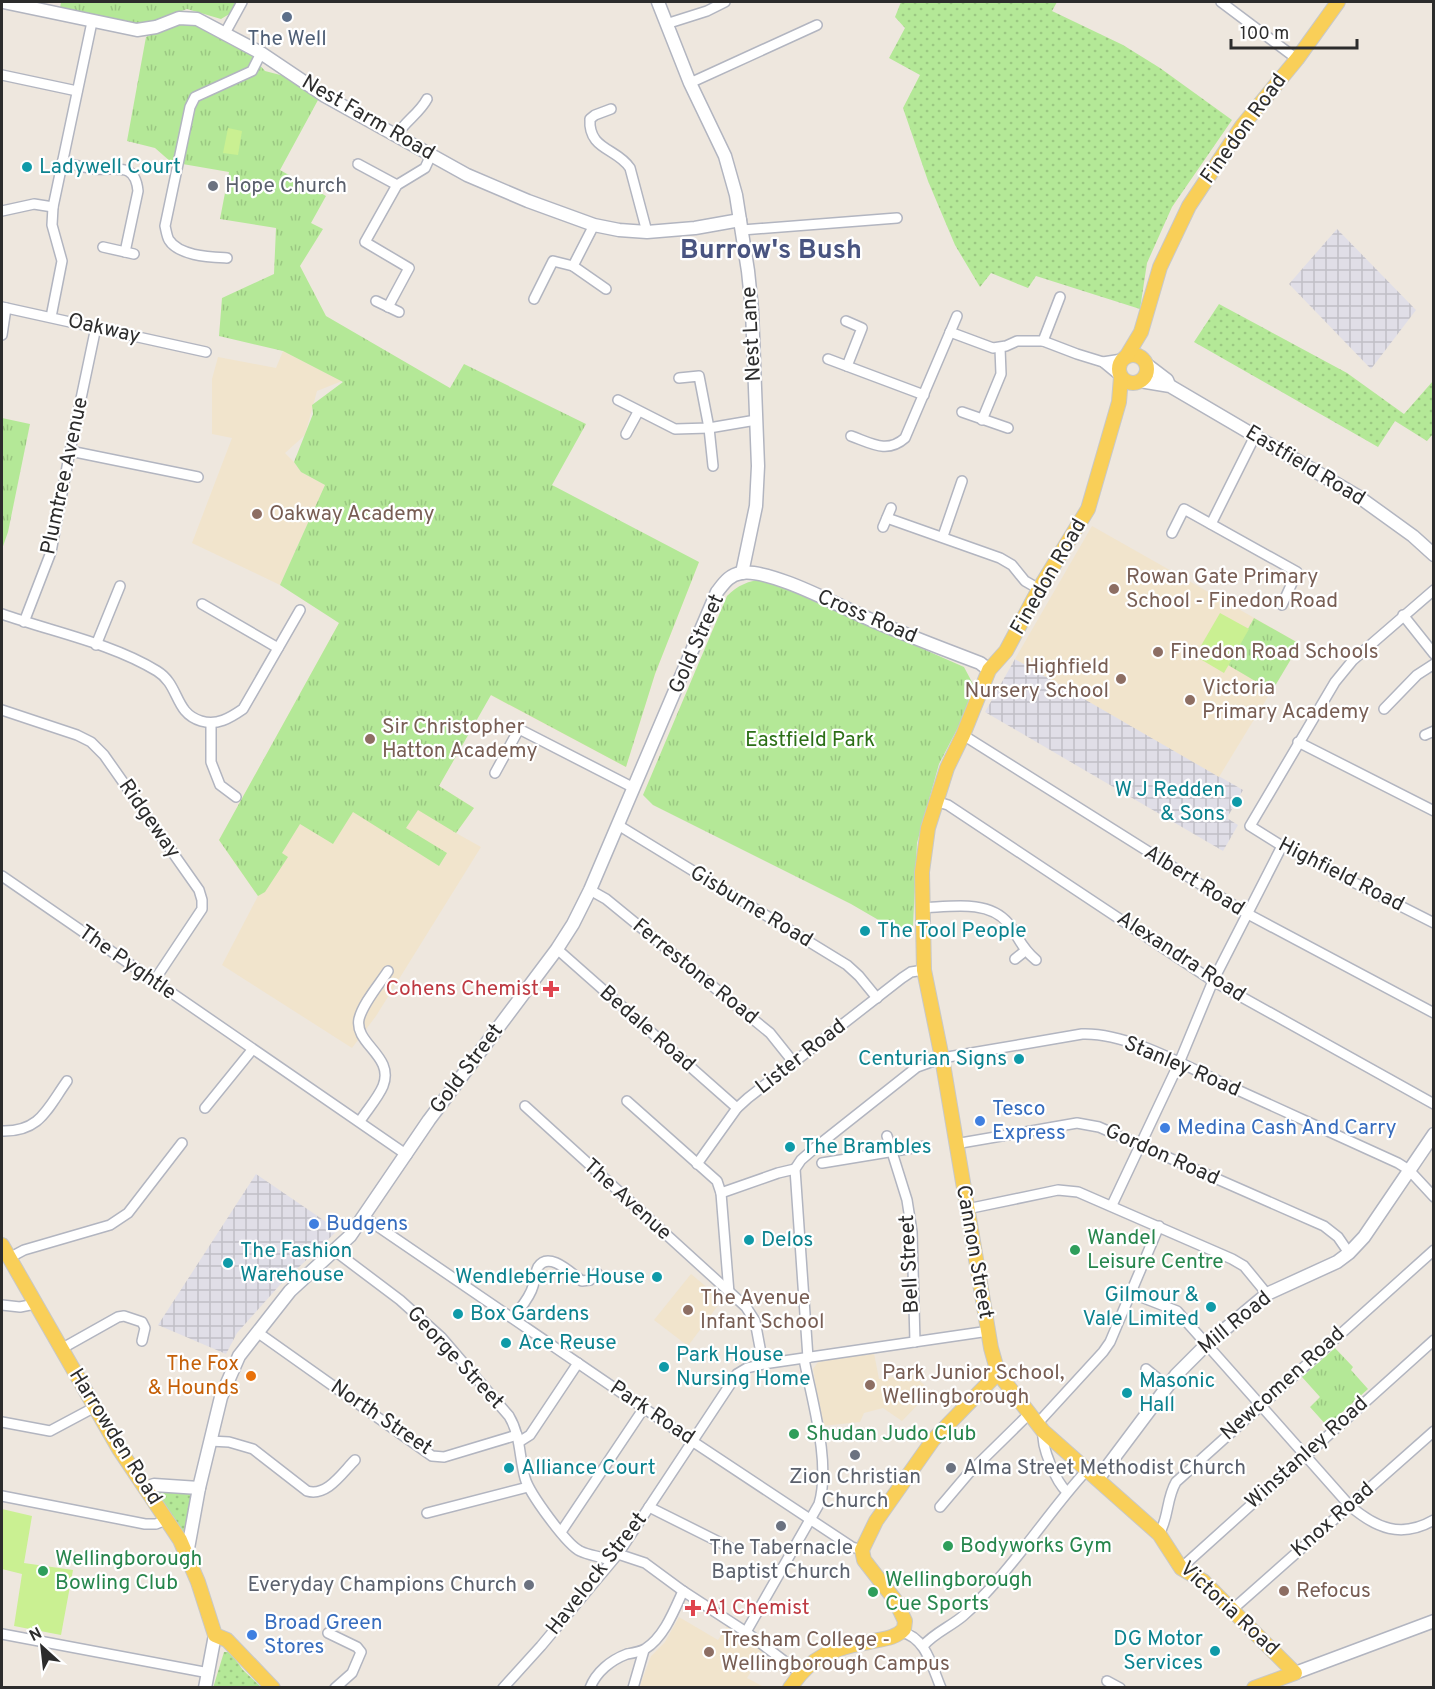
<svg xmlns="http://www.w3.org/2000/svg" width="1435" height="1689" viewBox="0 0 1435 1689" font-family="Overpass,sans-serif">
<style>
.industrial{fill:url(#industrial-grid)}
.education{fill:#f1e4cc}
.grass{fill:url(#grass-dots)}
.park{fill:url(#park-tufts)}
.pitch{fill:#caf092}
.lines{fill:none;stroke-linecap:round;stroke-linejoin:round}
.street-casing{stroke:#b2b5c0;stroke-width:12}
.secondary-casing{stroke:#b2b5c0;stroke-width:15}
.primary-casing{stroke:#c8c8c8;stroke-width:16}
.street{stroke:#fff;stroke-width:9}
.secondary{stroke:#fff;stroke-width:12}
.primary{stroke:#f9cf58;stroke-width:14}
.service-dot{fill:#5c6f8a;stroke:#fff;stroke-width:2}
.culture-dot{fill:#0f9aa8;stroke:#fff;stroke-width:2}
.worship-dot{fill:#6b7280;stroke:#fff;stroke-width:2}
.education-dot{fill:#8d6e63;stroke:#fff;stroke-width:2}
.health-dot{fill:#e0444e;stroke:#fff;stroke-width:2}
.shop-dot{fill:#3f7fe0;stroke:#fff;stroke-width:2}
.leisure-dot{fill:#2e9e5b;stroke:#fff;stroke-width:2}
.food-dot{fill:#e8710a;stroke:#fff;stroke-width:2}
.labels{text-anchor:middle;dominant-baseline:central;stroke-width:4.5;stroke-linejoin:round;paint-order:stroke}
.service-label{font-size:21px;fill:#4e5e75;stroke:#fff}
.street-label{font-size:21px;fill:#2c2c2c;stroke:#fff}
.culture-label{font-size:21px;fill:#0d838f;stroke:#fff;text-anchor:start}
.worship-label{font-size:21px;fill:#5b616d;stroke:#fff;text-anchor:start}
.education-label{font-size:21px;fill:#785e54;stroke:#fff;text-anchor:start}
.park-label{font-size:21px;fill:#2b6f16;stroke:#fff}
.health-label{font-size:21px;fill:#be3a42;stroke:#fff;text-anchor:end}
.shop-label{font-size:21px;fill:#366cbe;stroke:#fff;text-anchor:start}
.leisure-label{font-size:21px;fill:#27864d;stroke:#fff;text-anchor:start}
.food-label{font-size:21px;fill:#c56008;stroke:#fff;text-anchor:end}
.district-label{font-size:27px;font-weight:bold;fill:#495480;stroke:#fff}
</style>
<defs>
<pattern id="industrial-grid" width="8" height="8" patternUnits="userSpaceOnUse" patternTransform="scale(1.5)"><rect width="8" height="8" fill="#e0dee7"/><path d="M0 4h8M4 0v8" fill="none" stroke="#c0bfc6"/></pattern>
<pattern id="grass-dots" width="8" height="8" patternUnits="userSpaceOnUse" patternTransform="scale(1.5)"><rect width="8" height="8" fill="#b4e897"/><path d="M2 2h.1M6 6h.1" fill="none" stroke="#9bc782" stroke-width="1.8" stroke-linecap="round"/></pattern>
<pattern id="park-tufts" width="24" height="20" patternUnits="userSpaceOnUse" patternTransform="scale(1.5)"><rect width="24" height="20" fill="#b4e897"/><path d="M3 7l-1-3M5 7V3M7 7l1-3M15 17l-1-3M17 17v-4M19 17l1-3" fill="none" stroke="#9bc782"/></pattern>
</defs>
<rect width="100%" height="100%" fill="#eee7de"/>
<g class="industrial">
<polygon points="1337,229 1416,310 1371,369 1289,284"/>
<polygon points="1015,659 1243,790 1227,818 1238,825 1223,851 985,712"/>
<polygon points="256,1174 338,1230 279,1286 237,1333 226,1354 158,1325"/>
</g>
<g class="education">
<polygon points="283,351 342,381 317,391 305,435 285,453 294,462 301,472 325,485 280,585 192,543 232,438 212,434 212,379 218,357 276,368"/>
<polygon points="1092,526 1300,644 1219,777 1015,659"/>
<polygon points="699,562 655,674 626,767 490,695 439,786 474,808 456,833 481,847 376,1016 352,1048 222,965 258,896 219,840 343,616"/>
<polygon points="691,1274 722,1300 688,1346 654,1320"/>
<polygon points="873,1348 879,1379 913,1375 931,1391 902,1421 883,1408 864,1413 860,1422 822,1426 813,1369 818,1362"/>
<polygon points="679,1617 718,1640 729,1623 765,1649 747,1678 764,1687 639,1688 651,1656 665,1642"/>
</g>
<g class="grass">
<polygon points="901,2 1057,2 1052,11 1123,45 1160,68 1232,120 1172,207 1147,263 1140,309 1036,276 1028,288 991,273 980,287 955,245 928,181 903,108 920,75 889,58 905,28 895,17"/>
<polygon points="1219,304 1347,373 1404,414 1433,381 1433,434 1427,441 1395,421 1378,447 1194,342"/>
<polygon points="152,1492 194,1492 185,1544"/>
<polygon points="224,1652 230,1652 243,1670 261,1687 213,1688"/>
</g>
<g class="park">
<polygon points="61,2 237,2 231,13 221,19 187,9 144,25 60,8"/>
<polygon points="180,23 197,24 247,50 265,71 288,77 318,100 280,170 326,196 311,223 323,229 300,266 326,316 450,388 464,364 586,424 552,485 699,562 655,674 626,767 491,695 439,786 474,808 456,833 418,810 406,828 447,853 439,866 353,812 333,844 300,824 282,853 288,857 265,892 258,896 219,840 339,623 280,585 325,485 301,472 294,462 313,414 312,405 343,382 283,351 219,336 222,298 274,274 276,228 220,219 229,172 171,162 155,148 127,141 146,37"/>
<polygon points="2,418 30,424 8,532 2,549"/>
<path d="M764 579 964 667 973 684 965 714 939 764 917 843 913 926 894 929 851 904 653 805 643 795 727 596C738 585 748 581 764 579Z"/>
<polygon points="1254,618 1300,644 1272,691 1228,665"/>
<polygon points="1335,1348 1353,1367 1351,1370 1368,1389 1327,1426 1310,1407 1320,1397 1302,1377"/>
</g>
<g class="pitch">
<polygon points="228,128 242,131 238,155 223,153"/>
<polygon points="1220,613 1249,629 1224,673 1195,656"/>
<polygon points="2,1509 32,1516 24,1563 73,1570 61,1635 14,1626 22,1574 2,1569"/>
</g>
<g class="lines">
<g class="street-casing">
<g id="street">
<polyline points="1221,2 1297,59"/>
<polyline points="666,24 707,11 725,2"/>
<polyline points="225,33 242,2"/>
<polyline points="2,75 77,91"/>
<polyline points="690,83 817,25"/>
<path d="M611 109 595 115 590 119C588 150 617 148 630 168L647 232"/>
<path d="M397 135C405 121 419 114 427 99"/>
<path d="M62 162C73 165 84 167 95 169 116 171 135 161 138 191L125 252"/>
<polyline points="358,164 397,185"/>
<polyline points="2,211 34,204 53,207"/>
<polyline points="742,230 897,218"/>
<polyline points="103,247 134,254"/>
<path d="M227 258C210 257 179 256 169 240 167 237 166 230 165 226L190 107 195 97 252 71 261 53"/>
<polyline points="573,266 594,225"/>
<polyline points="534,299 553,261 573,266 606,289"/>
<polyline points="376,301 399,312"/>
<polyline points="2,307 206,352"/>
<polyline points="388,307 409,268 365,242 397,185 425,168 431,155"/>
<polyline points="51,317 62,261 52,225 53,207 92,22"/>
<polyline points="846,321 862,328 847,366"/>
<polyline points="950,332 993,348 1006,346 1017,341 1043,341 1077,354 1103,362 1120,376"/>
<polyline points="2,335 6,308"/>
<polyline points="1043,341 1060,297"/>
<polyline points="828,359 924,395"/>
<polyline points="1103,362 1122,359"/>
<polyline points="679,378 699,376 709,428 713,466"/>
<polyline points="618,400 675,429 709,428 756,420"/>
<polyline points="962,412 1008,428"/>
<polyline points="982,420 1001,374 1000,348"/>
<polyline points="626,434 638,412"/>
<path d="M851 436C871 443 887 454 905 438L957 316"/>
<polyline points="70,451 198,477"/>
<polyline points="887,518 1000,558 1012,565 1025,581 1039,589"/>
<polyline points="1211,524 1255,436"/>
<polyline points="883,527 891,508"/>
<polyline points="1172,533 1184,509 1297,572 1282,605"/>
<polyline points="943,536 962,481"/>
<polyline points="1434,590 1353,660 1335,682 1250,826 1282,846 1434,923"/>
<polyline points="202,604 278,648"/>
<path d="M2 614C53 632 111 643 157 671 180 685 174 713 201 721 217 726 230 718 243 709L300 610"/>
<polyline points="1403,615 1434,654"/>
<polyline points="24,622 51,552 70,451 96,327"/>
<polyline points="96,645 120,586"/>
<polyline points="1384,709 1417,675 1434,664"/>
<polyline points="2,710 77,735 91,742 104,755 199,890 202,900 202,909 154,981"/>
<polyline points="211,724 211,762 220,785 236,797"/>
<polyline points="963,735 1246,913 1434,1013"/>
<polyline points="1425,735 1434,731"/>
<polyline points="1298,742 1434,811"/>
<polyline points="495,773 519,729 634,788"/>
<polyline points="935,801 948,805 1213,981 1434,1104"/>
<polyline points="618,825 847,965 859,976 877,998"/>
<polyline points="2,876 407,1155"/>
<polyline points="590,890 606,899 770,1033 794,1063"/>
<path d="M922 908C949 907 988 899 1008 923 1019 937 1021 948 1036 960"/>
<polyline points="557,949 737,1108"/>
<polyline points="1015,959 1025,951"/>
<polyline points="627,1101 717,1181 721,1193 729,1293"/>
<polyline points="525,1106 746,1307 755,1321 763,1364"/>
<polyline points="205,1108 252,1050"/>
<path d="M360 1121C367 1110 378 1098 383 1086 395 1056 354 1044 359 1019 363 1003 379 985 388 971"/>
<path d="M2 1131C40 1132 47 1109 67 1081"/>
<polyline points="887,1136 907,1200 912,1232 915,1342"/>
<polyline points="955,1144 1077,1123 1099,1127 1324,1226 1338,1237 1349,1253"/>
<polyline points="822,1163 925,1146"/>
<polyline points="697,1164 737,1108 748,1098 902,978 911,972 924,970"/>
<polyline points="721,1193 778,1173 795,1169"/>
<polyline points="1112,1205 1179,1063 1213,981 1282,846"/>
<polyline points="967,1209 1058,1190 1078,1192 1232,1259 1244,1266 1267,1294"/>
<polyline points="364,1217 692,1441 852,1547 862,1550"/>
<path d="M335 1251 400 1300 441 1337 509 1416C521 1436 519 1457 525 1478 529 1493 567 1545 580 1551 590 1556 601 1556 611 1561"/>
<polyline points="9,1258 24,1250 110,1225 128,1213 182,1143"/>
<path d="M1131 1293 1177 1311 1350 1506C1376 1528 1401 1539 1434 1520"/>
<polyline points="2,1305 20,1307 35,1304"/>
<path d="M513 1318C520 1308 530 1298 533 1286 535 1280 535 1273 538 1267 549 1250 572 1274 582 1281L590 1280 597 1273"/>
<polyline points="257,1332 432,1456 444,1457 517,1435"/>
<polyline points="61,1349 118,1317 124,1316 142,1322 145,1328 142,1341"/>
<path d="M808 1358 795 1169 801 1160 816 1147 917 1067 942 1058 1082 1034C1128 1032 1189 1068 1231 1087 1287 1112 1342 1138 1398 1163L1409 1170 1434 1197"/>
<polyline points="1146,1369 1167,1386"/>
<polyline points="2,1422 50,1431 95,1407"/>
<polyline points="1037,1424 1103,1352 1110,1342 1159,1226"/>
<path d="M1043 1431C1041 1447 1056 1482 1067 1492"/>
<path d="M210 1441 229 1442 253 1449 307 1491C327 1497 342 1473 355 1460"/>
<polyline points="519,1442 530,1435 578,1363"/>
<polyline points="2,1496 145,1524 156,1524 166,1520"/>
<polyline points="649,1507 731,1548"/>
<polyline points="940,1507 968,1474 1029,1414"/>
<polyline points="427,1513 528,1487"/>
<polyline points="561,1532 644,1408"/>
<path d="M1159 1534C1169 1518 1166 1499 1176 1482L1434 1250"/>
<polyline points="618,1554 645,1563 683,1591 746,1632 800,1673"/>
<polyline points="1181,1568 1434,1340"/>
<polyline points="1233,1609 1434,1431"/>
<path d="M746 1632 819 1504C831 1463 812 1401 804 1359"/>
<path d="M901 1632C926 1637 932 1667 941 1688"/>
<polyline points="328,1633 357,1647 361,1652 352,1673 335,1688"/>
<polyline points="2,1634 209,1673"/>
<path d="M923 1646C934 1633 950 1627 963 1616 970 1610 977 1603 983 1596 1021 1557 1050 1510 1087 1470"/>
<polyline points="1107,1681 1120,1688"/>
<polyline points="503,1688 541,1646 618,1554 737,1374 747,1368 763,1364 989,1331"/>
<path d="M590 1688C596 1672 611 1660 627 1654 633 1653 640 1652 645 1649 664 1637 674 1611 683 1591"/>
<polyline points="633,1688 644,1650"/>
</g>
</g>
<g class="secondary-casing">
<g id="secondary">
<polyline points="3,2 137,30 156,27 179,18 197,19 261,53 325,96 467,175 528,201 594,225 619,230 647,232 695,228 740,220"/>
<polyline points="658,2 690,83 725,156 736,195 748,271 752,310 758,466 756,506 742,573"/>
<polyline points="1146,364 1167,380 1169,385"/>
<polyline points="1140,381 1170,386 1359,497 1413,536 1434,555"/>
<polyline points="1098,1479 1176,1375 1206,1345 1267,1294 1337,1262 1349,1253 1364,1237 1434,1134"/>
<polyline points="145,1488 154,1485 199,1488"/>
<path d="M187 1554 199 1488 221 1397 239 1356 290 1291 350 1236 429 1120 557 949 573 924 590 890 717 592C724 583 729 575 741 573 770 568 841 607 869 619 906 635 943 649 980 663L989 670"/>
<polyline points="1295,1673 1434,1621"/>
<polyline points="205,1688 215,1635"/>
</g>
</g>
<g class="primary-casing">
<g id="primary">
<circle cx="1133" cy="369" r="14"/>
<polyline points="1126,357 1141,332 1160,267 1189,206 1242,126 1297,59 1338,2"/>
<polyline points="1121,377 1119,402 1088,509 1039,589 1006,651 989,670 963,735 947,768 928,828 922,872 924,970 942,1058 991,1348 998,1373 1043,1431 1159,1534 1181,1568 1203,1581 1295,1673 1254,1688"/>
<polyline points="2,1245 119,1449 180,1540 198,1582 215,1635 227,1640 273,1688"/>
<path d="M790 1688C811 1656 833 1648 869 1642 881 1639 895 1639 904 1629L905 1621 895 1600 864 1560 862 1550 876 1521 933 1440 998 1373"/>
</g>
</g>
<use href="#street" class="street"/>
<use href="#secondary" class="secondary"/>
<use href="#primary" class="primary"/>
</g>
<circle class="service-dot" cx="287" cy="17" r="6"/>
<g class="culture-dot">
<circle cx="27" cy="167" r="6"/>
<circle cx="1237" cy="802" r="6"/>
<circle cx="865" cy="931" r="6"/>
<circle cx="1019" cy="1059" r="6"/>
<circle cx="790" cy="1147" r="6"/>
<circle cx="749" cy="1240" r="6"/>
<circle cx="228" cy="1263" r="6"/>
<circle cx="657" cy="1277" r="6"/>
<circle cx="1211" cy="1307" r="6"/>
<circle cx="458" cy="1314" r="6"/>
<circle cx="506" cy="1343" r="6"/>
<circle cx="664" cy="1367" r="6"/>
<circle cx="1127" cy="1393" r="6"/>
<circle cx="509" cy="1468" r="6"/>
<circle cx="1215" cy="1651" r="6"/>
</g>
<g class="worship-dot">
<circle cx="213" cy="186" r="6"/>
<circle cx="855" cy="1455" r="6"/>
<circle cx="951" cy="1468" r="6"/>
<circle cx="781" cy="1526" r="6"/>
<circle cx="529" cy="1585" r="6"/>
</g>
<g class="education-dot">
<circle cx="257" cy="514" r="6"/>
<circle cx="1114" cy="589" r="6"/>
<circle cx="1158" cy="652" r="6"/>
<circle cx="1121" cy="679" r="6"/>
<circle cx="1190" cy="700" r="6"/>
<circle cx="370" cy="739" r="6"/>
<circle cx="688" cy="1310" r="6"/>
<circle cx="870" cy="1385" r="6"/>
<circle cx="1284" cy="1591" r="6"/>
<circle cx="709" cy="1652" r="6"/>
</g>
<g class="health-dot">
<path d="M548 980h6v6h6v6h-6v6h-6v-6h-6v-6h6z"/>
<path d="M690 1599h6v6h6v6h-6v6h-6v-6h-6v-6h6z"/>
</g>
<g class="shop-dot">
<circle cx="980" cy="1121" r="6"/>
<circle cx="1165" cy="1128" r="6"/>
<circle cx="314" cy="1224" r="6"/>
<circle cx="252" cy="1635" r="6"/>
</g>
<g class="leisure-dot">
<circle cx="1075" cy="1250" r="6"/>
<circle cx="794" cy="1434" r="6"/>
<circle cx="948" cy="1546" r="6"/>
<circle cx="43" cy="1571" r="6"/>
<circle cx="873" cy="1592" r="6"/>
</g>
<circle class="food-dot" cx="251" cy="1376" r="6"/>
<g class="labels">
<g class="service-label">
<text x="287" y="39">The Well</text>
</g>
<g class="street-label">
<text transform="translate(368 118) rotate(30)">Nest Farm Road</text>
<text transform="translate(1244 129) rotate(-54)">Finedon Road</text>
<text transform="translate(104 329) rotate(13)">Oakway</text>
<text transform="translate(752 334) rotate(-93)">Nest Lane</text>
<text transform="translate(1305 466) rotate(31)">Eastfield Road</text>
<text transform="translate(65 476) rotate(-78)">Plumtree Avenue</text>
<text transform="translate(1049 577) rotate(-60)">Finedon Road</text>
<text transform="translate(867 617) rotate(23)">Cross Road</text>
<text transform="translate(697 644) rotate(-66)">Gold Street</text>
<text transform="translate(149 819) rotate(55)">Ridgeway</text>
<text transform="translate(1341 875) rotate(27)">Highfield Road</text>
<text transform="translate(1194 881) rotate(32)">Albert Road</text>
<text transform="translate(751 907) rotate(31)">Gisburne Road</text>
<text transform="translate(1181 957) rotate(33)">Alexandra Road</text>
<text transform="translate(127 963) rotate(35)">The Pyghtle</text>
<text transform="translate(695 972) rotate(39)">Ferrestone Road</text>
<text transform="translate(647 1029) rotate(41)">Bedale Road</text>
<text transform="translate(801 1057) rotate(-38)">Lister Road</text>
<text transform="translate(1182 1067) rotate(23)">Stanley Road</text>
<text transform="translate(467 1069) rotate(-53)">Gold Street</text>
<text transform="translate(1162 1155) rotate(24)">Gordon Road</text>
<text transform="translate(627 1200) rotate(42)">The Avenue</text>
<text transform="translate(974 1252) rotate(80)">Cannon Street</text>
<text transform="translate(910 1264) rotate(-93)">Bell Street</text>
<text transform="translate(1235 1323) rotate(-39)">Mill Road</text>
<text transform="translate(455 1358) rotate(47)">George Street</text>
<text transform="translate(1283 1384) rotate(-42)">Newcomen Road</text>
<text transform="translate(652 1413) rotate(34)">Park Road</text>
<text transform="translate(381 1418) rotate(34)">North Street</text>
<text transform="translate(115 1437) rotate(58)">Harrowden Road</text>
<text transform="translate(1307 1453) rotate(-42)">Winstanley Road</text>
<text transform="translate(1333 1520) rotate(-41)">Knox Road</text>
<text transform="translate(597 1574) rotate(-52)">Havelock Street</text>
<text transform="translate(1229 1609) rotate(43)">Victoria Road</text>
</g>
<g class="culture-label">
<text x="39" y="167">Ladywell Court</text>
<text x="1225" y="790" text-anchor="end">W J Redden<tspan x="1225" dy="24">&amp; Sons</tspan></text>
<text x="877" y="931">The Tool People</text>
<text x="1007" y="1059" text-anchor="end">Centurian Signs</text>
<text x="802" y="1147">The Brambles</text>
<text x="761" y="1240">Delos</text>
<text x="240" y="1251">The Fashion<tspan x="240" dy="24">Warehouse</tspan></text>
<text x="645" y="1277" text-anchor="end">Wendleberrie House</text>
<text x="1199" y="1295" text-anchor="end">Gilmour &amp;<tspan x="1199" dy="24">Vale Limited</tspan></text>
<text x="470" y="1314">Box Gardens</text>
<text x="518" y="1343">Ace Reuse</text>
<text x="676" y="1355">Park House<tspan x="676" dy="24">Nursing Home</tspan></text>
<text x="1139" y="1381">Masonic<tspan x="1139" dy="24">Hall</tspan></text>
<text x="521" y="1468">Alliance Court</text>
<text x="1203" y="1639" text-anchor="end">DG Motor<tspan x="1203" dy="24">Services</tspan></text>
</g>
<g class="worship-label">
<text x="225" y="186">Hope Church</text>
<text x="963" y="1468">Alma Street Methodist Church</text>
<text x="855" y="1477" text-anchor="middle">Zion Christian<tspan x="855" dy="24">Church</tspan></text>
<text x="781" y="1548" text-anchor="middle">The Tabernacle<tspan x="781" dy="24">Baptist Church</tspan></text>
<text x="517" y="1585" text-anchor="end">Everyday Champions Church</text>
</g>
<g class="education-label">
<text x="269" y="514">Oakway Academy</text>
<text x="1126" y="577">Rowan Gate Primary<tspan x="1126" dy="24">School - Finedon Road</tspan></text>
<text x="1170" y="652">Finedon Road Schools</text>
<text x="1109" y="667" text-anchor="end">Highfield<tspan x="1109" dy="24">Nursery School</tspan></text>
<text x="1202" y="688">Victoria<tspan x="1202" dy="24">Primary Academy</tspan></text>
<text x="382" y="727">Sir Christopher<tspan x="382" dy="24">Hatton Academy</tspan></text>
<text x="700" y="1298">The Avenue<tspan x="700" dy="24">Infant School</tspan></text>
<text x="882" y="1373">Park Junior School,<tspan x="882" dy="24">Wellingborough</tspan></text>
<text x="1296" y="1591">Refocus</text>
<text x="721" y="1640">Tresham College -<tspan x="721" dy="24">Wellingborough Campus</tspan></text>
</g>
<g class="park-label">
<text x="810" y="740">Eastfield Park</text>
</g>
<g class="health-label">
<text x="539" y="989">Cohens Chemist</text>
<text x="705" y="1608" text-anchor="start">A1 Chemist</text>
</g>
<g class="shop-label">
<text x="992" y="1109">Tesco<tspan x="992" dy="24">Express</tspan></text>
<text x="1177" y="1128">Medina Cash And Carry</text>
<text x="326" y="1224">Budgens</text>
<text x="264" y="1623">Broad Green<tspan x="264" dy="24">Stores</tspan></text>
</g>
<g class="leisure-label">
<text x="1087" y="1238">Wandel<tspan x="1087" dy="24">Leisure Centre</tspan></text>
<text x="806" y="1434">Shudan Judo Club</text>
<text x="960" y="1546">Bodyworks Gym</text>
<text x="55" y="1559">Wellingborough<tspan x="55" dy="24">Bowling Club</tspan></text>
<text x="885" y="1580">Wellingborough<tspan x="885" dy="24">Cue Sports</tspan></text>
</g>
<g class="food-label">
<text x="239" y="1364">The Fox<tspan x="239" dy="24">&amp; Hounds</tspan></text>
</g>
<g class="district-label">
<text x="771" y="251">Burrow's Bush</text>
</g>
</g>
<rect width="1435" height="1689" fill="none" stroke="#2c2c2c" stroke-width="6"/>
<g transform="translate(42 1647) rotate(333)" stroke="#ffffff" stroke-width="4.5" paint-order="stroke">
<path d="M0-4.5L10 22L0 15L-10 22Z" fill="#2c2c2c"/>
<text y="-9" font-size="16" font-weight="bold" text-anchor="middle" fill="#2c2c2c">N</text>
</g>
<path d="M1231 39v9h126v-9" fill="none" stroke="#2c2c2c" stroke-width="3"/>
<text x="1240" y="39" font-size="18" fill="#2c2c2c" stroke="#ffffff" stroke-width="4.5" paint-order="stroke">100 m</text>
</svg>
